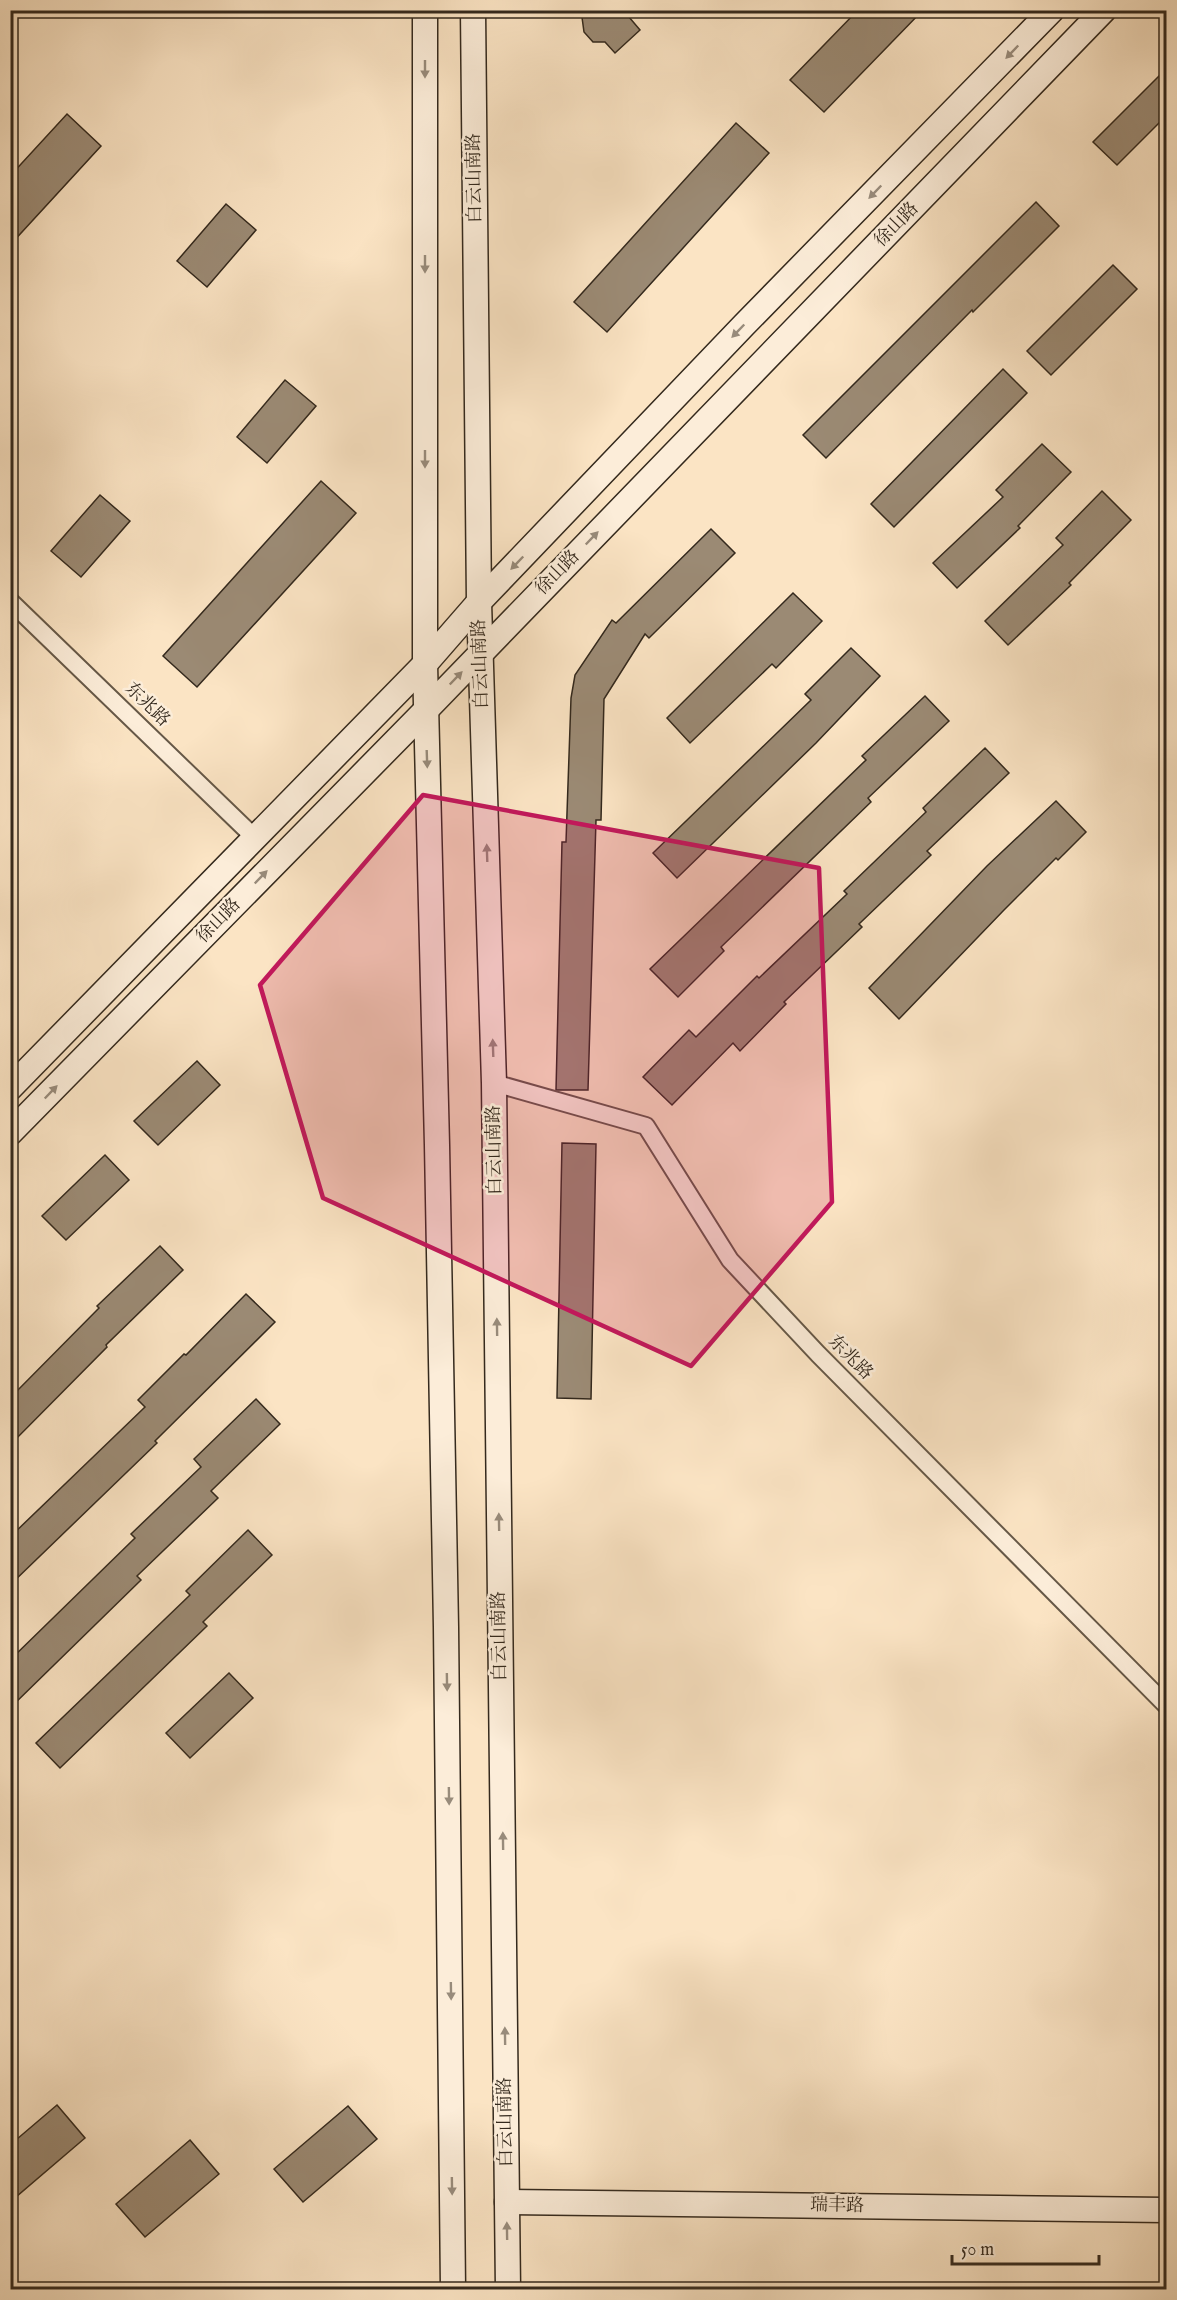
<svg xmlns="http://www.w3.org/2000/svg" width="1177" height="2300" viewBox="0 0 1177 2300" font-family="'IM FELL English','Noto Serif SC',serif">
<style>
.building{fill:#9b8a74;stroke:#34291d;stroke-width:1.5}
.lines{fill:none;stroke-linecap:round;stroke-linejoin:round}
.street-casing{stroke:#665847;stroke-width:20}
.secondary-casing{stroke:#34291d;stroke-width:27}
.street{stroke:#fcedd9;stroke-width:16}
.secondary{stroke:#fcedd9;stroke-width:24}
.oneway{fill:#988b7b}
.marked{fill:#c2185b;fill-opacity:0.2;stroke:#c2185b;stroke-width:4.5;stroke-linejoin:round}
.labels{text-anchor:middle;dominant-baseline:central;stroke-width:5;stroke-linejoin:round;paint-order:stroke}
.street-label{font-size:18px;fill:#34291d;stroke:#fcedd9}
</style>
<rect width="100%" height="100%" fill="#fbe4c4"/>
<filter id="stains"><feTurbulence type="fractalNoise" baseFrequency=".00333" numOctaves="4"/><feColorMatrix values="0 0 0 0 .2 0 0 0 0 .09 0 0 0 0 .02 0 0 0 .5 -.17"/></filter>
<radialGradient id="worn" r=".72"><stop offset=".6" stop-color="#630" stop-opacity="0"/><stop offset="1" stop-color="#630" stop-opacity=".3"/></radialGradient>
<g class="building">
<polygon points="581,10 623,10 640,30 615,53 605,42 593,42 584,32"/>
<polygon points="858,10 923,10 824,112 790,80"/>
<polygon points="1167,68 1167,115 1117,165 1093,142"/>
<polygon points="67,114 101,146 10,245 10,176"/>
<polygon points="736,123 769,153 607,332 574,302"/>
<polygon points="1036,202 1059,226 973,312 972,310 826,458 803,435"/>
<polygon points="226,204 256,230 207,287 177,261"/>
<polygon points="1113,265 1137,289 1051,375 1027,351"/>
<polygon points="1003,369 1027,393 894,527 871,504"/>
<polygon points="285,380 316,406 267,463 237,437"/>
<polygon points="1042,444 1071,472 1018,526 1020,528 957,588 933,563 1003,497 996,490"/>
<polygon points="321,481 356,513 197,687 163,656"/>
<polygon points="1102,491 1131,520 1069,583 1071,585 1008,645 985,621 1063,545 1056,538"/>
<polygon points="100,495 130,521 81,577 51,551"/>
<polygon points="711,529 735,553 649,638 645,634 604,699 601,820 596,820 588,1090 556,1090 562,842 566,842 571,698 575,675 612,620 616,623"/>
<polygon points="793,593 822,621 776,668 772,664 690,743 667,718"/>
<polygon points="851,648 880,676 816,743 677,878 653,853 811,700 805,694"/>
<polygon points="925,696 949,721 868,798 871,802 721,947 724,951 678,997 650,969 866,760 862,756"/>
<polygon points="985,748 1009,773 927,851 931,855 859,924 862,927 784,1002 786,1004 740,1051 733,1043 672,1105 643,1077 689,1030 696,1037 757,976 759,978 847,894 844,891 926,812 923,808"/>
<polygon points="1056,801 1086,832 1058,860 1056,858 1004,910 899,1019 869,988 987,866"/>
<polygon points="197,1061 220,1085 158,1145 134,1121"/>
<polygon points="562,1143 596,1144 591,1399 557,1398"/>
<polygon points="105,1155 129,1180 66,1240 42,1216"/>
<polygon points="160,1246 183,1270 106,1345 107,1347 10,1445 10,1398 99,1308 97,1306"/>
<polygon points="246,1294 275,1322 155,1441 157,1443 10,1585 10,1537 145,1407 138,1400 184,1354 186,1355"/>
<polygon points="256,1399 280,1424 211,1491 218,1498 137,1576 141,1580 10,1708 10,1660 135,1538 131,1534 201,1467 194,1459"/>
<polygon points="248,1530 272,1555 203,1622 207,1626 60,1768 36,1743 190,1595 186,1591"/>
<polygon points="229,1673 253,1698 190,1758 166,1733"/>
<polygon points="57,2105 85,2138 10,2202 10,2145"/>
<polygon points="348,2106 377,2139 303,2202 274,2169"/>
<polygon points="190,2140 219,2174 145,2237 116,2204"/>
</g>
<g class="lines">
<g class="street-casing">
<g id="street">
<polyline points="10,601 255,838"/>
<polyline points="494,1083 646,1126 730,1260 818,1354 1166,1705"/>
</g>
</g>
<g class="secondary-casing">
<g id="secondary">
<polyline points="425,10 425,664 437,1145 446,1627 453,2290"/>
<polyline points="473,10 479,602 494,1083 508,2290"/>
<polyline points="10,1088 425,664 479,602 744,325 1052,10"/>
<polyline points="10,1133 426,710 1104,10"/>
<polyline points="507,2202 1166,2210"/>
</g>
</g>
<use href="#street" class="street"/>
<use href="#secondary" class="secondary"/>
</g>
<defs><path id="oneway-solid" d="M-6-.8H1V-3.2L6.5 0L1 3.2V.8H-6Z" transform="scale(1.5)"/></defs>
<g class="oneway">
<use href="#oneway-solid" transform="translate(1012 52) rotate(134)"/>
<use href="#oneway-solid" transform="translate(425 69) rotate(90)"/>
<use href="#oneway-solid" transform="translate(875 192) rotate(134)"/>
<use href="#oneway-solid" transform="translate(425 264) rotate(90)"/>
<use href="#oneway-solid" transform="translate(738 331) rotate(134)"/>
<use href="#oneway-solid" transform="translate(425 459) rotate(90)"/>
<use href="#oneway-solid" transform="translate(592 538) rotate(-46)"/>
<use href="#oneway-solid" transform="translate(517 563) rotate(134)"/>
<use href="#oneway-solid" transform="translate(456 678) rotate(-46)"/>
<use href="#oneway-solid" transform="translate(427 759) rotate(88)"/>
<use href="#oneway-solid" transform="translate(487 853) rotate(-92)"/>
<use href="#oneway-solid" transform="translate(261 877) rotate(-46)"/>
<use href="#oneway-solid" transform="translate(493 1048) rotate(-92)"/>
<use href="#oneway-solid" transform="translate(51 1092) rotate(-46)"/>
<use href="#oneway-solid" transform="translate(497 1327) rotate(-91)"/>
<use href="#oneway-solid" transform="translate(499 1522) rotate(-91)"/>
<use href="#oneway-solid" transform="translate(447 1682) rotate(89)"/>
<use href="#oneway-solid" transform="translate(449 1796) rotate(89)"/>
<use href="#oneway-solid" transform="translate(503 1841) rotate(-91)"/>
<use href="#oneway-solid" transform="translate(451 1991) rotate(89)"/>
<use href="#oneway-solid" transform="translate(505 2036) rotate(-91)"/>
<use href="#oneway-solid" transform="translate(452 2186) rotate(89)"/>
<use href="#oneway-solid" transform="translate(507 2231) rotate(-91)"/>
</g>
<path class="marked" d="M423 795 819 868 832 1202 691 1366 323 1198 260 985Z"/>
<g class="labels">
<g class="street-label">
<text transform="translate(475 178) rotate(-91)">白云山南路</text>
<text transform="translate(897 225) rotate(-46)">徐山路</text>
<text transform="translate(558 573) rotate(-46)">徐山路</text>
<text transform="translate(481 664) rotate(-92)">白云山南路</text>
<text transform="translate(147 705) rotate(44)">东兆路</text>
<text transform="translate(219 921) rotate(-46)">徐山路</text>
<text transform="translate(495 1150) rotate(-91)">白云山南路</text>
<text transform="translate(850 1358) rotate(45)">东兆路</text>
<text transform="translate(500 1636) rotate(-91)">白云山南路</text>
<text transform="translate(506 2122) rotate(-91)">白云山南路</text>
<text transform="translate(837 2206) rotate(1)">瑞丰路</text>
</g>
</g>
<rect width="1177" height="2300" fill="none" stroke="#fbe4c4" stroke-width="36"/>
<rect x="12" y="12" width="1153" height="2276" fill="none" stroke="#34291d" stroke-width="3"/>
<rect x="18" y="18" width="1141" height="2264" fill="none" stroke="#34291d" stroke-width="1.5"/>
<path d="M952 2255v9h147v-9" fill="none" stroke="#34291d" stroke-width="3"/>
<text x="961" y="2255" font-size="18" fill="#34291d" stroke="#fcedd9" stroke-width="4.5" paint-order="stroke">50 m</text>
<rect width="100%" height="100%" filter="url(#stains)"/>
<rect width="100%" height="100%" fill="url(#worn)"/>
</svg>
